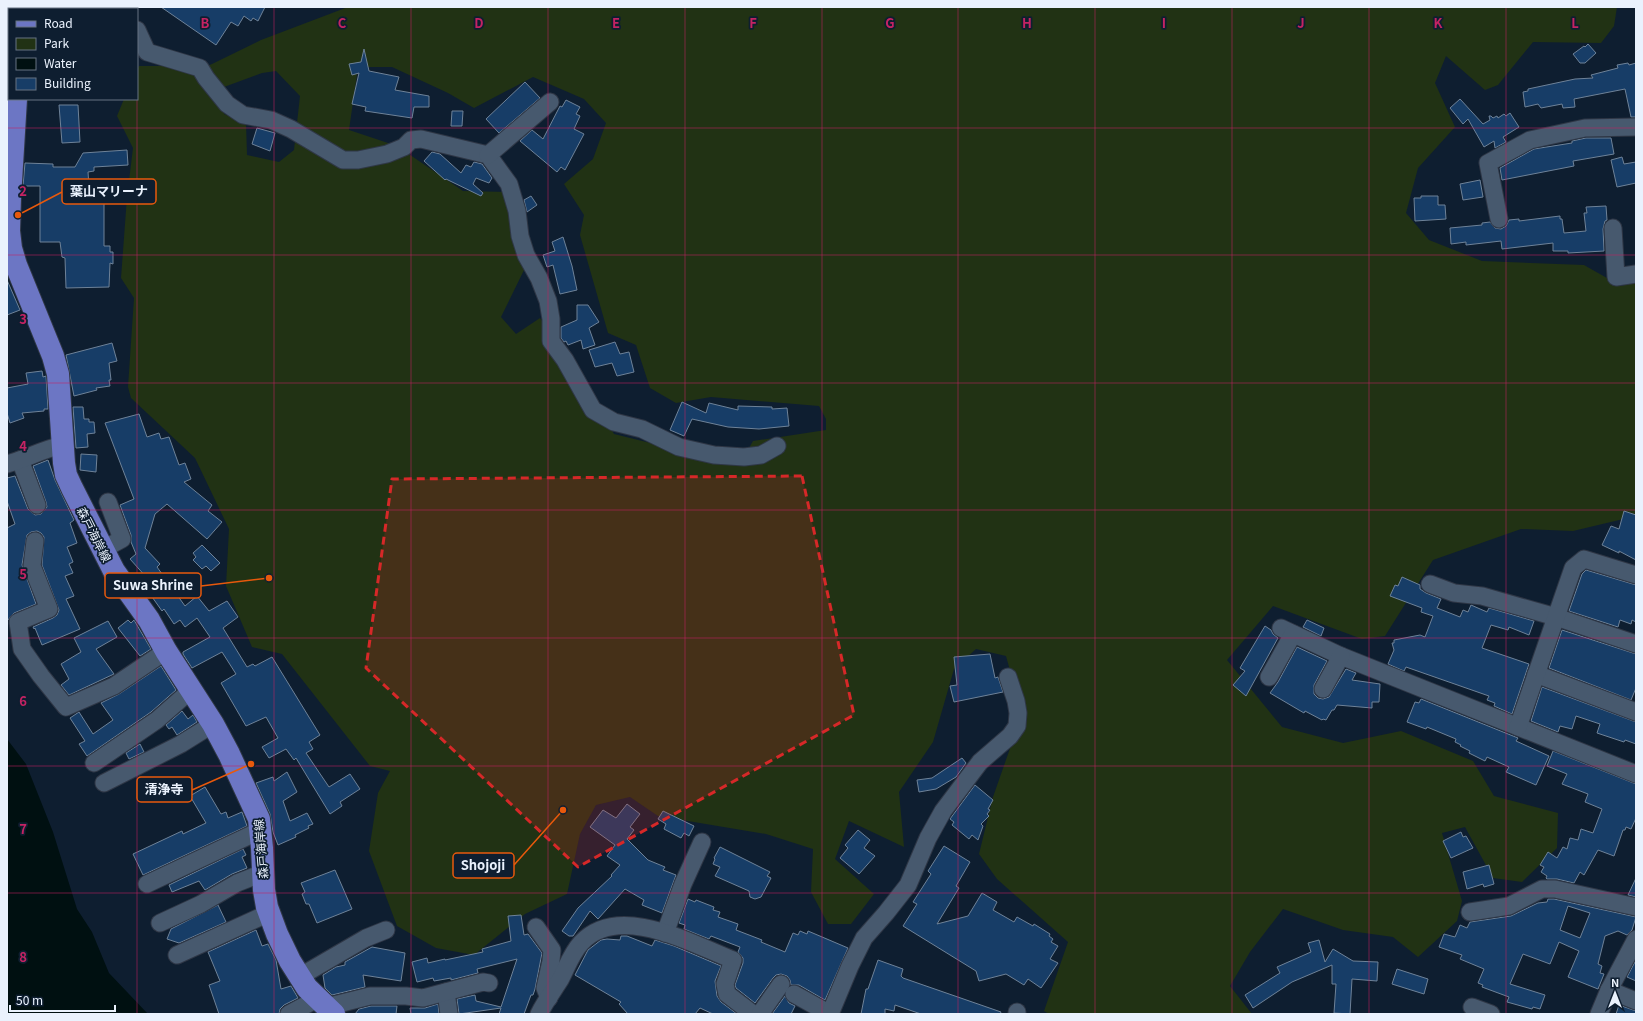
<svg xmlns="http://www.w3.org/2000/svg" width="1643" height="1021" viewBox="0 0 1643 1021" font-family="Georgia,'Noto Sans JP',serif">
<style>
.green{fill:#213214;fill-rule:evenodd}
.water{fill:#001011}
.building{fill:#173d67;stroke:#6e8298;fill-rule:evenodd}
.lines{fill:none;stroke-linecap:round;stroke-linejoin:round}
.minor-casing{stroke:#2f3746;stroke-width:19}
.major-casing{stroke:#2f3746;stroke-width:24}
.minor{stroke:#47596e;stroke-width:17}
.major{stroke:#6c76c4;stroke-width:22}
.marked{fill:#d62828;fill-opacity:0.2;stroke:#d62828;stroke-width:3;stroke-dasharray:8 5;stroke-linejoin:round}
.grid{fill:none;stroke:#c42363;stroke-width:1;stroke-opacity:0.55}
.labels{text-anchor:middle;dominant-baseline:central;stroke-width:3.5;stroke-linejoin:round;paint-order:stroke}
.street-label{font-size:12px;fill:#eaf2fd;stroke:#0e1e30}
.grid-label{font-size:13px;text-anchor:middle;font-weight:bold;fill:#c42363;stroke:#0e1e30;stroke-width:3.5;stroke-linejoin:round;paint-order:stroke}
.leader{fill:none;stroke:#e8590c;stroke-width:1.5}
.callout-dot{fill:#e8590c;stroke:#0e1e30;stroke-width:1.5}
.callout{fill:#0e1e30;stroke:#e8590c;stroke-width:1.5}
.callout-label{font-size:13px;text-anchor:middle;font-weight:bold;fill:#eaf2fd}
</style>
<rect width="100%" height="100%" fill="#0e1e30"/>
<path class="green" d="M348 7H1617L1614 26 1601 43 1533 42 1498 85 1485 90 1446 56 1435 83 1455 127 1418 168 1406 213 1429 240 1482 261 1584 265 1621 286 1636 282V516L1573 531 1521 529 1433 560 1385 636 1362 639 1273 606 1227 660 1282 727 1343 743 1401 731 1473 761 1494 796 1558 813 1557 848 1522 882 1493 878 1465 827 1442 833 1462 901 1457 921 1418 957 1393 937 1343 930 1283 909 1250 952 1230 986 1252 1014H1049L1044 1011 1068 942 997 879 979 854 993 797 1022 714 1006 656 976 649 954 669 933 742 899 792 904 847 849 821 835 859 874 894 851 924H828L811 892 813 849 766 834 658 816 630 797 596 805 580 834 567 894 525 914 474 955 436 948 397 926 369 851 378 793 390 771 370 766 282 654 252 647 226 586 229 529 195 458 131 398 128 387 134 298 121 278 127 197 133 148 117 116 124 99H137V70L139 66H185L194 71 212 64 261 40ZM358 67H392L448 93 474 108 533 77 584 99 606 123 593 159 564 184 584 215 580 235 608 333 636 345 650 388 676 403 711 397 819 406 826 419V430L753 441 741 462 711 458 614 434 586 384 540 318 516 334 501 317 525 268 508 192 463 191 397 146 349 130ZM276 71 300 96 294 150 279 162 247 155 246 123 224 114V87L262 73Z"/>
<polygon class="water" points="7,739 26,764 53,832 77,909 92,932 109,973 148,1014 7,1014"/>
<g class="building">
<polygon points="161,7 265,7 258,21 253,18 251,21 244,16 238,26 231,22 216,45"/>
<polygon points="1588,44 1596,53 1585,63 1580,63 1573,54 1584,46 1585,47"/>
<polygon points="364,49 369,71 399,77 395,90 429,96 429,107 414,107 412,118 365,111 366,107 352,104 359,73 352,75 349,64 361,62"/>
<polygon points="1628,63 1629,65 1636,63 1636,117 1631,117 1625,89 1574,99 1575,107 1563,108 1562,104 1541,108 1538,104 1525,107 1523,92 1528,91 1528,89 1575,79 1593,78 1591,75 1618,68 1617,65"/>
<polygon points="525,82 540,98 499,133 486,119"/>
<polygon points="1460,99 1483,124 1490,120 1489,116 1491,116 1493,118 1497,116 1498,118 1504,114 1506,116 1510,113 1519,127 1503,137 1506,142 1495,148 1494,141 1484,147 1468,119 1463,124 1450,108"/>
<polygon points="566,100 580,107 576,114 580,116 574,129 584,134 565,170 561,167 557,172 520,141 532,130 543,139 560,106 562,107"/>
<polygon points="59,105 78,105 80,142 62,143"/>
<polygon points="452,111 463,111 462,126 451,126"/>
<polygon points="257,128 275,133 270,151 252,144"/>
<polygon points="1586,138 1611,138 1614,154 1573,161 1574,166 1502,180 1500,168 1534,149 1572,143 1572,141"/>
<polygon points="127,150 128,165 94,167 94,171 88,172 90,202 104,202 104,246 110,246 110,252 113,252 113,264 110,263 109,287 66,288 65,258 62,257 60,242 40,242 40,186 23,186 25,163 53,164 53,167 75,167 83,153"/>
<polygon points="432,152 440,154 461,173 466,165 471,167 474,162 482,164 492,178 489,183 476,178 473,184 483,193 481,196 446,179 445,180 424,161"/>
<polygon points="1622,157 1624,164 1636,162 1636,183 1617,187 1611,160"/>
<polygon points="1480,180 1483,197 1463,200 1460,184"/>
<polygon points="531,196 537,205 527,212 524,200"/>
<polygon points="1421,196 1438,196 1438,205 1445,205 1446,219 1415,221 1414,198 1421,198"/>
<polygon points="1606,206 1607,220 1605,221 1603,229 1604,251 1568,253 1568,251 1553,251 1553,243 1502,249 1501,241 1466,245 1466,242 1451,244 1450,228 1482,225 1482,223 1490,222 1495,228 1501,229 1506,226 1509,220 1519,219 1519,221 1560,216 1560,219 1562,219 1564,233 1586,231 1584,213 1587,213 1586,207"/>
<polygon points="563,237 572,266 577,290 560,294 553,265 547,267 543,255 555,251 552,242"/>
<polygon points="7,280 20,310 7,315"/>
<polygon points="577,305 588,305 599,322 589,328 595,345 583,349 581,340 568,345 566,341 564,342 561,338 561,327 577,320"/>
<polygon points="615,342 620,354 629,352 634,372 617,376 612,363 595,367 589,350"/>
<polygon points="112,343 117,361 109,363 111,380 109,380 110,386 96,388 97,390 74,396 66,355"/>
<polygon points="42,371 43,377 46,376 48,409 44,409 44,411 22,413 24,418 10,423 7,413 7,388 28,384 26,373"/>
<polygon points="682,402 706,413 709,403 738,410 738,406 772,407 772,409 787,408 789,426 759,429 728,427 692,419 684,436 670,430"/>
<polygon points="73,407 83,407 84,419 89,419 89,422 94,422 95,433 87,434 88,447 76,448"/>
<polygon points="139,414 147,437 159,433 161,439 169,437 179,465 185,463 191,479 184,482 212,505 208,511 222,522 207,539 167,504 155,514 145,548 160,564 157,567 185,606 197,596 209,611 227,601 238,617 223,628 247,667 253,664 255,666 272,657 320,735 309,742 313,749 306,753 329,787 350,774 360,789 340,802 342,806 330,814 296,758 294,760 286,749 269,758 262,747 278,738 266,717 246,726 221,683 236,674 222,652 192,668 183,654 183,652 210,637 197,618 185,627 180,620 174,624 164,609 162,611 150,594 156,588 130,559 136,554 131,542 131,535 120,505 134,499 105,423"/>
<polygon points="81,454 97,455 96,472 80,470"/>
<polygon points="48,460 55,480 74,520 70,523 77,543 67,547 73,562 69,564 73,573 65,576 74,596 66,599 80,629 42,645 35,628 34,629 33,627 53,618 57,615 59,610 42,565 44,537 41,533 37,531 31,532 27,535 22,565 36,604 14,613 7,621 7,528 15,524 7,501 7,478 15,476 28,509 35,515 41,514 47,507 46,502 33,466"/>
<polygon points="1624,511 1636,515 1636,560 1619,551 1619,553 1602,545 1611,526 1619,529"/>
<polygon points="202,545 220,563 211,571 206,566 202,569 193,560 196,557 193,553"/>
<polygon points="1586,570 1636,585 1636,622 1632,620 1631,624 1620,620 1618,627 1569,611 1582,574"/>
<polygon points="1402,577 1420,585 1420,589 1426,593 1441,599 1437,608 1460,617 1463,610 1468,612 1471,605 1487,612 1489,608 1534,621 1529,635 1509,627 1508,630 1491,625 1482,648 1529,664 1512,714 1494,706 1495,703 1487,700 1489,696 1406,667 1404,671 1388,664 1394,650 1392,643 1394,643 1394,640 1420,635 1425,637 1433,616 1421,612 1422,608 1390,596 1395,585 1398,586"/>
<polygon points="128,620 131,623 134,620 151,649 140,656 118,628"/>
<polygon points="1307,620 1324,628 1321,636 1303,627"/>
<polygon points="108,621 117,637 96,649 114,674 69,695 61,685 69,679 61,664 81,652 74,638"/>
<polygon points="1265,626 1271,630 1273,634 1278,638 1246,696 1233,685 1245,671 1240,668"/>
<polygon points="1562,630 1636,654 1636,688 1631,700 1549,668"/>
<polygon points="1297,647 1327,661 1314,685 1314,694 1318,698 1323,699 1329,697 1346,669 1356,673 1352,680 1380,684 1379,702 1372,702 1372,708 1337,705 1334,710 1332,710 1326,720 1323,719 1322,720 1305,711 1304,713 1270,693 1278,682"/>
<polygon points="990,654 995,678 998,677 1003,692 954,702 950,686 957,685 954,657"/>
<polygon points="161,666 176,690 151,712 87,756 79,744 85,741 70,718 79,712 93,734 113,720 101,703 119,694"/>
<polygon points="1542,687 1636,722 1636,744 1625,740 1624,742 1597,733 1600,724 1576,716 1572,729 1560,726 1558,732 1531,721"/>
<polygon points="1421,699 1518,738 1516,741 1549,756 1536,785 1506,772 1509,767 1487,757 1485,761 1469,753 1470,751 1460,746 1461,745 1455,742 1456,739 1427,727 1426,729 1407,722 1415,702 1419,703"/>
<polygon points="182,711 188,719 193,715 197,722 177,735 172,727 169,729 166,725"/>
<polygon points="140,744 144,752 129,759 126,753"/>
<polygon points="1553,751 1636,784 1636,818 1631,829 1626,827 1625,830 1623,830 1614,856 1598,850 1584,875 1580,872 1574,883 1557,879 1547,879 1546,878 1547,876 1541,872 1544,867 1540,865 1548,852 1557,858 1563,847 1567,849 1570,838 1578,840 1581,829 1593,833 1602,809 1585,802 1588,794 1562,784 1567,774 1547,766"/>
<polygon points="962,758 966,763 956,777 936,789 919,792 917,780 932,778"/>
<polygon points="287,772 297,792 283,801 290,821 307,813 313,824 308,826 309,828 295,835 296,837 278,845 273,832 270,814 256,783 273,777 274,781"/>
<polygon points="975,785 993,800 988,809 990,810 987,814 989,816 981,824 983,826 978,840 972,835 969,839 952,825 954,822 950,819"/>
<polygon points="205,787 221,814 226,812 228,818 242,812 247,826 143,875 133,854 182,831 183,834 206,823 190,796"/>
<polygon points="627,804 640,814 630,827 634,830 627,839 648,860 665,867 663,870 676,875 662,913 642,905 644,900 625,889 598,919 590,911 573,936 569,936 562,931 578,908 612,876 611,875 620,865 607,856 615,845 590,827 603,810 616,818"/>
<polygon points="663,811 694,826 689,836 684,833 681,838 664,829 666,824 658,819"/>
<polygon points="858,830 870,840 864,848 875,856 859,874 840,858 848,848 845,845"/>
<polygon points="1461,832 1463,837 1466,836 1473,848 1451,858 1443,841"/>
<polygon points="944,846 970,862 956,886 959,888 937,924 968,916 982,893 997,902 993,910 1014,922 1017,917 1033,926 1034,924 1050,934 1049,936 1053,939 1051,942 1058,946 1050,959 1058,963 1041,988 1028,979 1024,985 1006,974 979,981 976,971 903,926 917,904 913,902 931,874 928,871"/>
<polygon points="720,847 770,872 767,876 771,878 761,897 755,899 750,897 749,891 715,876 720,867 713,864 715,859 714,858"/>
<polygon points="243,849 246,855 242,857 247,868 232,874 205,890 199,881 172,892 169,885"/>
<polygon points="1489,865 1494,884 1484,887 1483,884 1467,889 1463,872"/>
<polygon points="335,870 352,909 317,923 309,904 306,904 302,894 305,892 301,883"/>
<polygon points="1636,878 1636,897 1628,895"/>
<polygon points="688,899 695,902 696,900 714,907 713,910 720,912 718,917 738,924 736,930 762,940 761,942 785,952 793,933 798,935 800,931 807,934 808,931 848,948 825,1000 799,985 791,985 790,980 787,976 781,974 776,975 773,978 755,1003 736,988 735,985 743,963 743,958 738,952 740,947 711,936 709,939 684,929 685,925 679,923"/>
<path d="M1548 899H1554L1636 917 1632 930 1627 935 1618 931 1605 936 1598 964 1602 966 1600 973 1604 974 1598 989 1568 977 1579 951 1559 942 1550 964 1523 954 1510 984 1545 995 1540 1009 1533 1007 1532 1009 1507 1002 1509 997 1482 987 1483 985 1478 983 1484 969 1460 959 1462 955 1439 947 1444 934 1455 937 1460 925 1467 928 1470 922 1511 916 1538 903 1547 902ZM1568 906 1590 913 1580 938 1560 930Z"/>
<polygon points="218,905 226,922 179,943 167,939 171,929"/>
<polygon points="521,915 524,935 528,934 542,953 535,989 533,995 531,995 524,1014 499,1014 501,1008 459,1014 457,999 475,995 476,1001 501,1007 517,959 477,969 478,973 451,980 451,978 434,981 433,978 417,982 412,962 427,958 428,963 445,959 445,960 483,952 482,949 511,941 508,916"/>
<polygon points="256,930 262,946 268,944 276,960 281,989 291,986 298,998 284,1005 280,1009 279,1014 219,1014 209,985 220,981 208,952"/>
<polygon points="621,936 627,936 652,946 655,940 674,946 721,966 715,981 717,996 721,1002 737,1014 713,1014 700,1008 695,1014 628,1014 619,1004 621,1002 575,975 588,950 601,940 607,939 620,940"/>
<polygon points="1319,940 1325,962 1333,949 1353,961 1378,962 1377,981 1352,979 1350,1014 1334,1013 1336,984 1332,984 1332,965 1292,982 1253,1008 1245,995 1280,973 1277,967 1311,952 1308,943"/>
<polygon points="372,947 405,953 401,981 363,975 365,987 332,995 325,988 323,975 336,967 345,965 345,962"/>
<polygon points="878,960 903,969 901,976 903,978 1001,1012 1000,1014 921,1014 895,1005 894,1011 885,1009 885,1014 861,1014 866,989 868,989"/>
<polygon points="1636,960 1636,981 1627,977"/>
<polygon points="1397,969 1428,979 1424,994 1392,984"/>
<polygon points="785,996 789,1003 795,1006 791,1014 772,1014"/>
<polygon points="438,1004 439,1014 411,1014 410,1008 425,1008"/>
<polygon points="1619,1005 1636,1011 1636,1014 1616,1014"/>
<polygon points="371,1006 397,1006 396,1014 355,1014 359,1009"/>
</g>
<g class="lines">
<g class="minor-casing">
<g id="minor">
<polyline points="137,30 147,52 200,68 206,78 227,104 243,115 271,120 291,129 343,160 358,160 387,154 404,147 411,140 421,139 488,155 509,184 517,211 520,236 526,255 539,278 548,301 551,319 551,341 565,360 593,410 614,422 642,429 679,447 714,455 744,457 761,455 777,446"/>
<polyline points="488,155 550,102"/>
<polyline points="1499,219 1488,163 1530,140 1585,128 1636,127"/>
<polyline points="1613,228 1616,277 1636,274"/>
<polyline points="20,460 37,505"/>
<path d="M7 464C26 459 43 449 63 445"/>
<polyline points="35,541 32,566 49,609 18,622 22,649 41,676 66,707 114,686 166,651"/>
<polyline points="102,550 122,539 108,502"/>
<polyline points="1430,584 1454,593 1482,596 1556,617 1636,644"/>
<polyline points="1281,628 1341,656 1636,774"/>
<polyline points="1536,674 1636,712"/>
<polyline points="1269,677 1293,634"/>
<polyline points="1323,689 1341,656"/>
<polyline points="1518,727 1573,568 1584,559 1636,575"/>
<polyline points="94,763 157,720 191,690"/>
<polyline points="104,783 181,744 213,724"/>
<polyline points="147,884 261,830"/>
<polyline points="1470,912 1509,906 1542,889 1555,889 1636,907"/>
<polyline points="160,923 201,904 237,883 263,873"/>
<polyline points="536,927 552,950 551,961 545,988 549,998"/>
<polyline points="665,933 683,884 702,842"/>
<polyline points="177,955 269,913"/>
<polyline points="299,977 366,938 386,930"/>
<polyline points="1609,990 1636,1001"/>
<polyline points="446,992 449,1014"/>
<polyline points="794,994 830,1014"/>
<polyline points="326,1007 370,996 406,996 423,998 483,982 489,983"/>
<polyline points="1472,1007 1491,1014"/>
<polyline points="1017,1012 1017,1014"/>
<polyline points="289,1014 317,999"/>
<path d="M539 1014C545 1002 553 991 560 980 567 967 571 954 581 943 619 902 692 944 733 960L725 984 727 994 753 1014"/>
<polyline points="760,1014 781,984"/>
<polyline points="830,1014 850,966 864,938 886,913 908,885 928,838 943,811 980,762 1010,736 1017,726 1018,713 1016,701 1008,677"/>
<polyline points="1599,1014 1609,990 1636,939"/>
</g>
</g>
<g class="major-casing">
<g id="major">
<polyline points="13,7 13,9"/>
<polyline points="16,99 10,198 9,231 11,248 16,265 53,356 58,374 64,463 66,475 72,488 114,571 149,620 166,651 213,724 229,754 259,819 262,848 264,890 267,907 277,934 290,961 307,988 334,1014"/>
</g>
</g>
<use href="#minor" class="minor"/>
<use href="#major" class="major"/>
</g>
<path class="marked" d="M802 476 854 715 578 867 366 668 392 479Z"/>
<path class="grid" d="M137 7V9M274 7V1014M411 7V1014M548 7V1014M685 7V1014M822 7V1014M958 7V1014M1095 7V1014M1232 7V1014M1369 7V1014M1506 7V1014M137 99V1014M7 128H1636M7 255H1636M7 383H1636M7 510H1636M7 638H1636M7 766H1636M7 893H1636"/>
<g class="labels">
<g class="street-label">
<text transform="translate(95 534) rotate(63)">森戸海岸線</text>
<text transform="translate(260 849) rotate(-95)">森戸海岸線</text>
</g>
</g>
<g class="grid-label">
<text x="205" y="28">B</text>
<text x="342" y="28">C</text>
<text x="479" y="28">D</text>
<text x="616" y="28">E</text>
<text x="753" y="28">F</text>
<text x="890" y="28">G</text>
<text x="1027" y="28">H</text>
<text x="1164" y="28">I</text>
<text x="1301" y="28">J</text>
<text x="1438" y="28">K</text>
<text x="1575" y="28">L</text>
<text x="23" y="196">2</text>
<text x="23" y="324">3</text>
<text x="23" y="451">4</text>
<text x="23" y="579">5</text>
<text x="23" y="706">6</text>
<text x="23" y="834">7</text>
<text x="23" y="962">8</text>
</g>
<path class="leader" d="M18 215L62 192M269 578L201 586M251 764L192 790M563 810L514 865"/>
<g class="callout-dot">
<circle cx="18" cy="215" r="4"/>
<circle cx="269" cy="578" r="4"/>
<circle cx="251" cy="764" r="4"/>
<circle cx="563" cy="810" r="4"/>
</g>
<g class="callout">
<rect x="62" y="179" width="94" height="25" rx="4"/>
<rect x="105" y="573" width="96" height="25" rx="4"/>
<rect x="137" y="777" width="55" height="25" rx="4"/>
<rect x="453" y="853" width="61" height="25" rx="4"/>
</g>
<g class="callout-label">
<text x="109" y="196">葉山マリーナ</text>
<text x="153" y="590">Suwa Shrine</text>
<text x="164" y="794">清浄寺</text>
<text x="483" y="870">Shojoji</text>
</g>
<rect width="1643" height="1021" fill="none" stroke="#eaf2fd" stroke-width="16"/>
<rect x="8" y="8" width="130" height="92" fill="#0e1e30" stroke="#667382"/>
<rect x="16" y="21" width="20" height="6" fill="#6c76c4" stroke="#667382"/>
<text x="44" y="28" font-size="12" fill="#eaf2fd">Road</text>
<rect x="16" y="38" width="20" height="12" fill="#213214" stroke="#667382"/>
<text x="44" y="48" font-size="12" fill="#eaf2fd">Park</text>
<rect x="16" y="58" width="20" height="12" fill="#001011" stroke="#667382"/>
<text x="44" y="68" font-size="12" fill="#eaf2fd">Water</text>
<rect x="16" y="78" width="20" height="12" fill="#173d67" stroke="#667382"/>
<text x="44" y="88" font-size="12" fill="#eaf2fd">Building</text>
<g transform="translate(1615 993)" stroke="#0e1e30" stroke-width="3" paint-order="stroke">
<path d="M0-3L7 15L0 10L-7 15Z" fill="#eaf2fd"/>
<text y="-6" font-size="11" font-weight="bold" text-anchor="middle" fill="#eaf2fd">N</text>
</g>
<path d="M10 1005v6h105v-6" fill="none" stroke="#eaf2fd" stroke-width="2"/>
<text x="16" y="1005" font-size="12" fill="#eaf2fd" stroke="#0e1e30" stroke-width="3" paint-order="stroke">50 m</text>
</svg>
